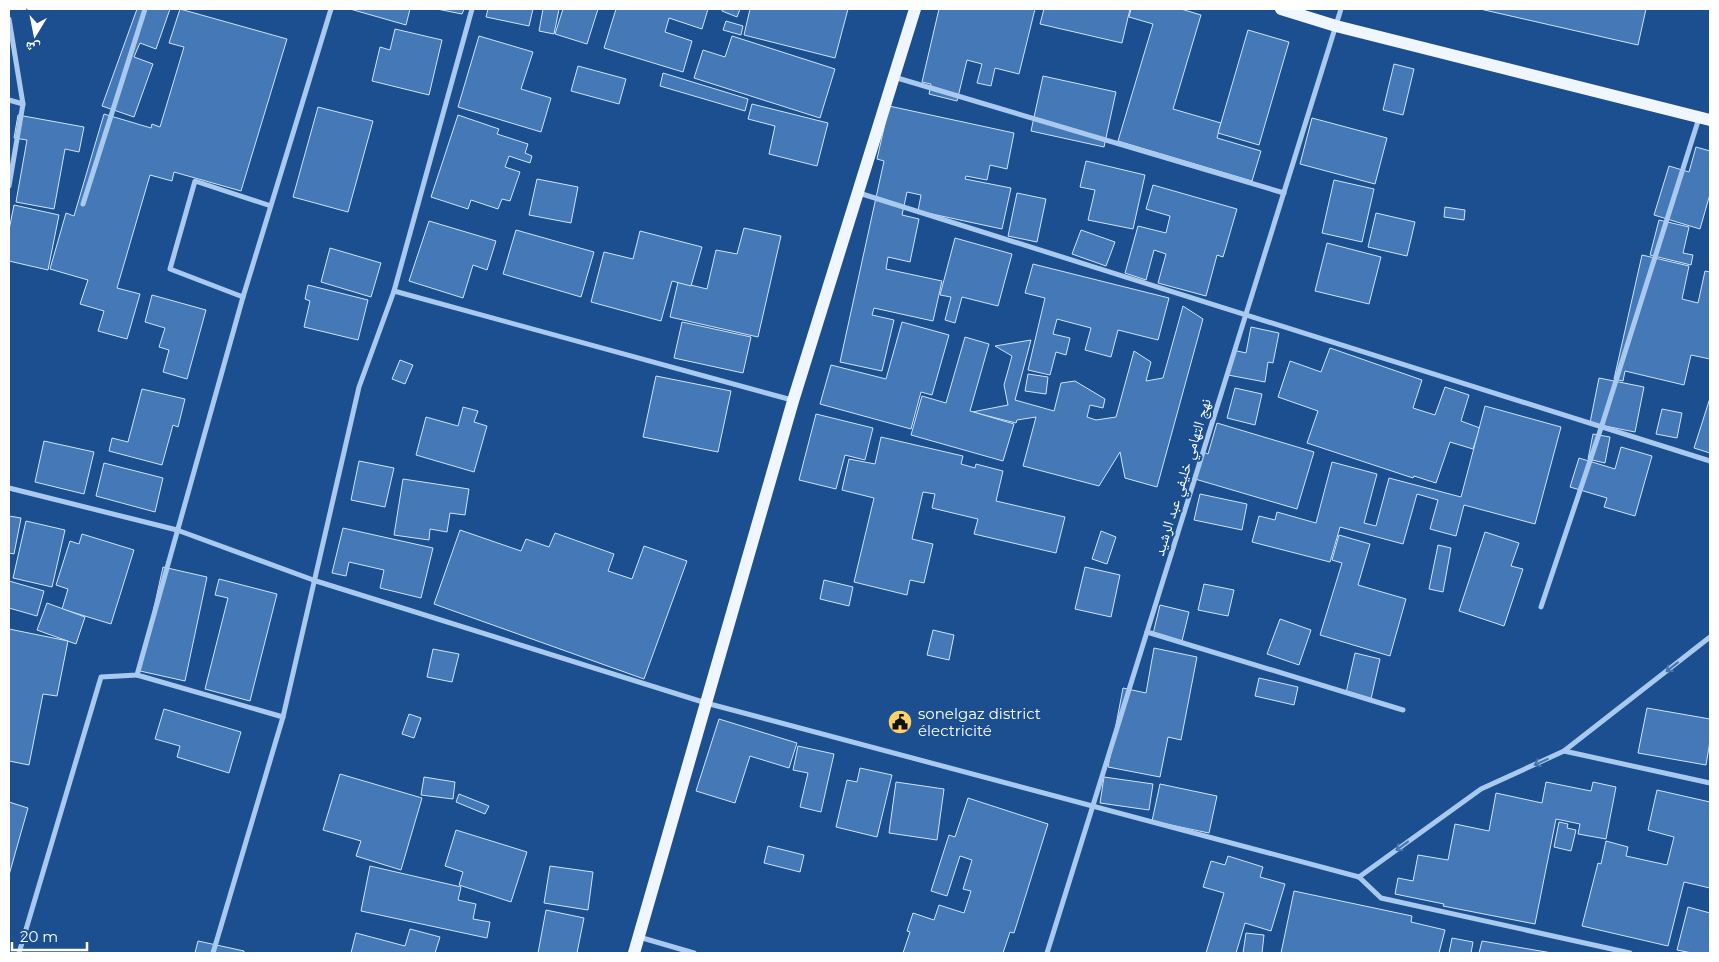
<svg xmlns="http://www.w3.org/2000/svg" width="1719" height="962" viewBox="0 0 1719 962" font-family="Montserrat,'Noto Naskh Arabic',sans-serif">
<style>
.building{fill:#4478b7;stroke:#cfe3fa}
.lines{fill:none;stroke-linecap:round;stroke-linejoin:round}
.street{stroke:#a9c9ee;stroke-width:5}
.primary{stroke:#f0f6ff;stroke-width:12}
.oneway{stroke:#4674ac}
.labels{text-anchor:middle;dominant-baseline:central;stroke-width:4;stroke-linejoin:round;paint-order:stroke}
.street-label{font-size:15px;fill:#fff;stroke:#1b4f8f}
.poi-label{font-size:15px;fill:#fff;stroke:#1b4f8f;text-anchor:start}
</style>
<rect width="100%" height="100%" fill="#1b4f8f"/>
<g class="building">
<polygon points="137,9 170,9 156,49 140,43 134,57 153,64 134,117 102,106"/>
<polygon points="180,9 287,39 241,191 174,172 172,181 150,175 117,288 140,294 127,339 98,331 104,311 80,304 88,280 50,269 66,213 74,216 104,114 151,128 152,124 160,127 184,47 169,43"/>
<polygon points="350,9 410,9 406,25"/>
<polygon points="437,9 464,9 462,14"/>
<polygon points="488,9 533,9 529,26 486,17"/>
<polygon points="543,9 559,9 554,34 539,31"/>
<polygon points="563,9 598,9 587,44 555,34"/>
<polygon points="616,9 708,9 702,29 669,18 665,32 692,41 683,72 604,48"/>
<polygon points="722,9 740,9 737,17 722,11"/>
<polygon points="750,9 848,9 835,58 744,35"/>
<polygon points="939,9 1035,9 1019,74 995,68 991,86 977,83 982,64 967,60 957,101 929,94 931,84 922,82"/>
<polygon points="1044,9 1130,9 1122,43 1040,24"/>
<polygon points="1131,9 1181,9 1201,15 1173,109 1221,123 1217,138 1261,151 1252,181 1118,141 1153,24 1129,17"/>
<polygon points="1480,9 1646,9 1638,45"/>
<polygon points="726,21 743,26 741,35 723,30"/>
<polygon points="395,29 442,40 429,95 372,81 380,47 390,50"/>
<polygon points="1248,30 1289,42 1259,145 1218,133"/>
<polygon points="479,36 533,52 521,89 551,98 541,132 458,107"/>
<polygon points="732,36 835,69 820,118 694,78 703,50 725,57"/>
<polygon points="1394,64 1414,69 1403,115 1383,110"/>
<polygon points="578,66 626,79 619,104 571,91"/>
<polygon points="663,73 748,99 745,111 660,86"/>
<polygon points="1043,76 1116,92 1104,147 1031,131"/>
<polygon points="752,104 828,123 817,166 769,154 775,126 748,119"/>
<polygon points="889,106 1014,133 1007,169 990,165 987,180 966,176 965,179 1011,188 1002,229 918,211 921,195 907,192 902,215 919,219 910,262 888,257 886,269 942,281 933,321 874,308 872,315 894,320 882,371 840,362 884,161 877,159"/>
<polygon points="318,107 373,121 348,212 293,197"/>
<polygon points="18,115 84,127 79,152 65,149 54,209 16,202 27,140 14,138"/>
<polygon points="458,115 499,129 497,134 528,144 525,153 532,156 530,163 509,156 505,167 520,172 510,201 502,199 498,209 471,200 468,209 431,197"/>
<polygon points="1312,118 1387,138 1375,184 1300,164"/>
<polygon points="1696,147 1710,151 1710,194 1700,229 1654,215 1669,166 1689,172"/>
<polygon points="1086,161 1145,175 1133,229 1088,220 1095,190 1080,187"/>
<polygon points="537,179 578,187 571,223 529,215"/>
<polygon points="1334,180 1374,189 1362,242 1322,233"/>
<polygon points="1153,185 1237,209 1223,257 1217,255 1206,296 1158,283 1166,254 1154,250 1146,280 1125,273 1138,226 1166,233 1170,216 1146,209"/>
<polygon points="1017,193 1046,199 1037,242 1008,236"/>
<polygon points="14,205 59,215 48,270 9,261 9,230"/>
<polygon points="1445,207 1465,210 1464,220 1444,217"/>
<polygon points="1376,213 1415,222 1407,256 1368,247"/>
<polygon points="1659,220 1689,227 1683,253 1693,255 1691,265 1650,255"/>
<polygon points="429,221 496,241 487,270 473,265 463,298 409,281"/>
<polygon points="744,228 781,236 758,337 670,317 678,282 707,289 716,250 737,254"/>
<polygon points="516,230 594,252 581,297 503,274"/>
<polygon points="1081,230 1115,242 1106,266 1072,254"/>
<polygon points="640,231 702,247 691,286 672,281 661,321 591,302 604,252 633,259"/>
<polygon points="955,238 1012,254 998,306 962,297 955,323 945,320 951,297 940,295"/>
<polygon points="1327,243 1381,257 1369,304 1315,291"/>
<polygon points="330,248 381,263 371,297 321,282"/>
<polygon points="1642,255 1689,266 1682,299 1698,303 1705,271 1710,272 1710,359 1691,355 1684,385 1625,371 1623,381 1614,379"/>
<polygon points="1033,264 1169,298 1158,340 1118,330 1111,357 1085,350 1091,328 1057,319 1053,334 1070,338 1066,355 1056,352 1050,375 1028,370 1045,298 1025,293"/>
<polygon points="308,285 368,300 358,340 304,327 310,301 305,299"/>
<polygon points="152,295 206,310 187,379 163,372 169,350 159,347 165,328 145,322"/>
<polygon points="1183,306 1203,319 1157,487 1125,478 1120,452 1099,486 1023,466 1036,417 1017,420 1016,423 972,412 1008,405 1004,385 1012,356 995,346 1031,340 1015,400 1054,411 1061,383 1075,381 1105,399 1103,408 1090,405 1087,417 1096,420 1116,417 1134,351 1151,362 1146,381 1163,378"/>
<polygon points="682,322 751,337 743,373 674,358"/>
<polygon points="902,322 949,335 932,395 921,392 911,429 820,404 831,365 886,379"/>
<polygon points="1251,327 1279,333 1273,363 1268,362 1265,382 1228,375 1233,350 1246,353"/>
<polygon points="965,337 989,344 970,411 1014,424 1003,461 911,435 922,396 946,403"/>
<polygon points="1330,348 1422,380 1413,408 1435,415 1445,387 1469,395 1461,421 1480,428 1473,449 1450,442 1436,483 1414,476 1413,478 1307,443 1318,411 1278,397 1290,361 1321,372"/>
<polygon points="400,360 413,365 405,384 392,379"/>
<polygon points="1028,374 1048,377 1046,394 1025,391"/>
<polygon points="656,376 731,391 718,452 643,437"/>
<polygon points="1599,378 1644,387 1635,432 1590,423"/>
<polygon points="1235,388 1262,394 1255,425 1227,418"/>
<polygon points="142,389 185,399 178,427 173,425 162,465 109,451 112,438 128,442"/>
<polygon points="1710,398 1710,453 1694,448"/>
<polygon points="1485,406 1561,427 1535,524 1464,505 1456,536 1430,529 1438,500 1417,494 1403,544 1340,527 1330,562 1252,542 1259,516 1275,520 1277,512 1316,523 1332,462 1377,474 1364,523 1376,526 1389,478 1461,497"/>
<polygon points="463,407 478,411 474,422 487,426 474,472 416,455 426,417 458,426"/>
<polygon points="1662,409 1682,413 1677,438 1656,434"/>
<polygon points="816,414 873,428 865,460 845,455 836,489 799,480"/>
<polygon points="1217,423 1314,452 1297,509 1195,479 1203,452 1208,454"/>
<polygon points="1593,434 1610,437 1605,463 1588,459"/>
<polygon points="881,437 963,456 961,464 975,468 976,464 1003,471 996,501 1065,517 1056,553 974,534 978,519 932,508 935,494 923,492 912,539 933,544 924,583 910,580 907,595 854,582 874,498 842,490 849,459 875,464"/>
<polygon points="44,441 94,452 84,494 35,482"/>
<polygon points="1621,447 1652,456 1635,516 1604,507 1607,498 1570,487 1579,458 1615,469"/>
<polygon points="359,461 394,468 385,507 351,500"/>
<polygon points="104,463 163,478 155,512 96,496"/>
<polygon points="403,479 469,489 465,515 450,513 447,532 430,529 429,540 394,535"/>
<polygon points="1200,494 1247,504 1242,530 1194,520"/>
<polygon points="9,516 21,518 14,554 9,553"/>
<polygon points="26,521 65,530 52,587 13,578"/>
<polygon points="343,528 433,548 421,598 380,588 384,570 349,562 346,576 332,573"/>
<polygon points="460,530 521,551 526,539 549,547 555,533 614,554 608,571 632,579 644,546 687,561 644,679 434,604"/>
<polygon points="1101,531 1116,537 1107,564 1092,559"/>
<polygon points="1485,532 1519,543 1511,566 1523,569 1504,626 1459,611"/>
<polygon points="82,534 134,550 111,624 62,609 68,589 56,585 70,541 79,544"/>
<polygon points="1339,535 1370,544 1358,585 1406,599 1390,656 1320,635 1342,563 1332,560"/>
<polygon points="1438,545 1451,548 1443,592 1429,589"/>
<polygon points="163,567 207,577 185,681 140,671"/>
<polygon points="1085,567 1120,575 1111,617 1075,609"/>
<polygon points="219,579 277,594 250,701 205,689 228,598 215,595"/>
<polygon points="824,580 853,587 849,606 820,599"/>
<polygon points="9,581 44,591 37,616 9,608"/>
<polygon points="1204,584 1234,590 1228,616 1198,610"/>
<polygon points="47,603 85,617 76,644 37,630"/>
<polygon points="1160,605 1189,612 1182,641 1153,634"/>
<polygon points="1280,619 1311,630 1299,665 1267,654"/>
<polygon points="9,629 68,641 57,696 43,694 29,765 9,761"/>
<polygon points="933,630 954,635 949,660 927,655"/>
<polygon points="1154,648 1197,657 1181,740 1168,737 1160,777 1108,767 1123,688 1146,693"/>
<polygon points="433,649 459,654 452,682 427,677"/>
<polygon points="1355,653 1380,659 1371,699 1346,693"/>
<polygon points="1259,678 1298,687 1294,705 1255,696"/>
<polygon points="1647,708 1710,719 1710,741 1706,765 1638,753"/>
<polygon points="164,709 241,732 229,773 177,757 180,746 155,739"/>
<polygon points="409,714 421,718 414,738 402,734"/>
<polygon points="719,719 797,743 789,768 750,756 735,803 696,791"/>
<polygon points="798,746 834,754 821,812 800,807 808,773 793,770"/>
<polygon points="860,768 892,775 877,837 836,827 847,780 857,782"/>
<polygon points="340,774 422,798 401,870 356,856 361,841 323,830"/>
<polygon points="424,777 455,782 453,799 421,795"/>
<polygon points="1104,777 1153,784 1149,810 1100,803"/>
<polygon points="896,782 944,789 937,840 889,833"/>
<polygon points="1546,782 1591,791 1593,782 1616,787 1606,839 1578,834 1580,824 1556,819 1535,924 1443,906 1444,904 1395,894 1398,878 1413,881 1418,855 1448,860 1455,824 1489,831 1496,793 1542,803"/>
<polygon points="1160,784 1217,796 1209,833 1152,821"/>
<polygon points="1657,790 1710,802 1710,888 1684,882 1668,946 1582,926 1598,863 1601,864 1606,841 1628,847 1626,856 1667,865 1674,837 1648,830"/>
<polygon points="459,794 489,806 485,814 456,802"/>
<polygon points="968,798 1048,824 1014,933 1010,932 1003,953 903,953 910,932 907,931 913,913 934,920 939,905 964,913 971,891 963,889 972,860 960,856 947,896 931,891 949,835 955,837"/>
<polygon points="9,802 28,808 9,875"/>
<polygon points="1559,822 1568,824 1567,828 1576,830 1571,851 1554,847"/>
<polygon points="456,830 527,852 511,902 459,885 463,872 445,866"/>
<polygon points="768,846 804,855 800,872 764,863"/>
<polygon points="1228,856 1263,867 1260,877 1285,884 1271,931 1245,923 1236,953 1206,953 1224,893 1203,887 1211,861 1225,865"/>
<polygon points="370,866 461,887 458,900 476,904 473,919 490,922 487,938 361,911"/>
<polygon points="550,866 593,872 588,910 544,903"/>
<polygon points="1294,891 1412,916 1411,922 1445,930 1439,953 1281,953"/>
<polygon points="1688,907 1710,913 1710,953 1692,953 1677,950"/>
<polygon points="546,910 584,918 577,953 538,953"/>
<polygon points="410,929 440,937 435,953 351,953 356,933 405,946"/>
<polygon points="1246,933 1264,935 1262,953 1243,953"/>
<polygon points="1452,938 1473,942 1471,953 1449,953"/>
<polygon points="198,941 244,951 244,953 195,953"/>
<polygon points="1482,941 1552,953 1479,953"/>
</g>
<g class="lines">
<g class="street">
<polyline points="9,19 23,104"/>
<polyline points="894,77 1284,193"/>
<polyline points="9,100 23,104 9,186"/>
<polyline points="859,193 1710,461"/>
<polyline points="83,204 145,9"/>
<polyline points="271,206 195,181 170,269 243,297 331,9"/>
<polyline points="394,291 792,400"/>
<polyline points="9,488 177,530 316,581 706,703 1359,877 1381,898 1630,953"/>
<polyline points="1541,607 1602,425 1699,118"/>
<polyline points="1147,632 1403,710"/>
<polyline points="137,675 283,717"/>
<polyline points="1564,751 1710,783"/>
<polyline points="1359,877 1481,789 1564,751 1710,637"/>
<polyline points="639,937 694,953"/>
<polyline points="19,953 101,677 137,675 243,297"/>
<polyline points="213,953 283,717 359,387 394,291 472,9"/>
<polyline points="1047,953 1341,9"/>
</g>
<g class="primary">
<polyline points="1281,9 1336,26 1710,120"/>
<polyline points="634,953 793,401 915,9"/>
</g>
</g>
<defs><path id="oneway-shaft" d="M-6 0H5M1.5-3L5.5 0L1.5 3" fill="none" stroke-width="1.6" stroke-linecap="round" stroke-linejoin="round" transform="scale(1.25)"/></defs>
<g class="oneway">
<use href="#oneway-shaft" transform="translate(1672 667) rotate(142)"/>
<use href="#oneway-shaft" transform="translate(1541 762) rotate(156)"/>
<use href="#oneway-shaft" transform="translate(1402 846) rotate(144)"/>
</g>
<defs>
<g id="civic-disc" transform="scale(1.25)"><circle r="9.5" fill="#ffd166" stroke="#1b4f8f"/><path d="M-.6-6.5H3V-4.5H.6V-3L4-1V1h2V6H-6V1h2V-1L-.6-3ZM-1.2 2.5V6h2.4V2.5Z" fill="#111"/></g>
</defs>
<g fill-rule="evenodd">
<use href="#civic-disc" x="900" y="722"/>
</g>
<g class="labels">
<g class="street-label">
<text transform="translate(1182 477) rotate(-73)">نهج التهامي خليفي عبد الرشيد</text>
</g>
<g class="poi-label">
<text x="918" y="713">sonelgaz district<tspan x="918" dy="17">électricité</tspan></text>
</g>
</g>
<rect width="1719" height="962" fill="none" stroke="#ffffff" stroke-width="20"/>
<g transform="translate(35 35) rotate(190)" stroke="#1b4f8f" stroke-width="4" paint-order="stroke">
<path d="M0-4L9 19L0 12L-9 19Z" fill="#ffffff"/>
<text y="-8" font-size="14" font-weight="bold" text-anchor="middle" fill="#ffffff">ش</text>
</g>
<path d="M12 942v8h75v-8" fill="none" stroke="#ffffff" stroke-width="2.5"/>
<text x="20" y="942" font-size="15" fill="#ffffff" stroke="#1b4f8f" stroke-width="4" paint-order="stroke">20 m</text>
</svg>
